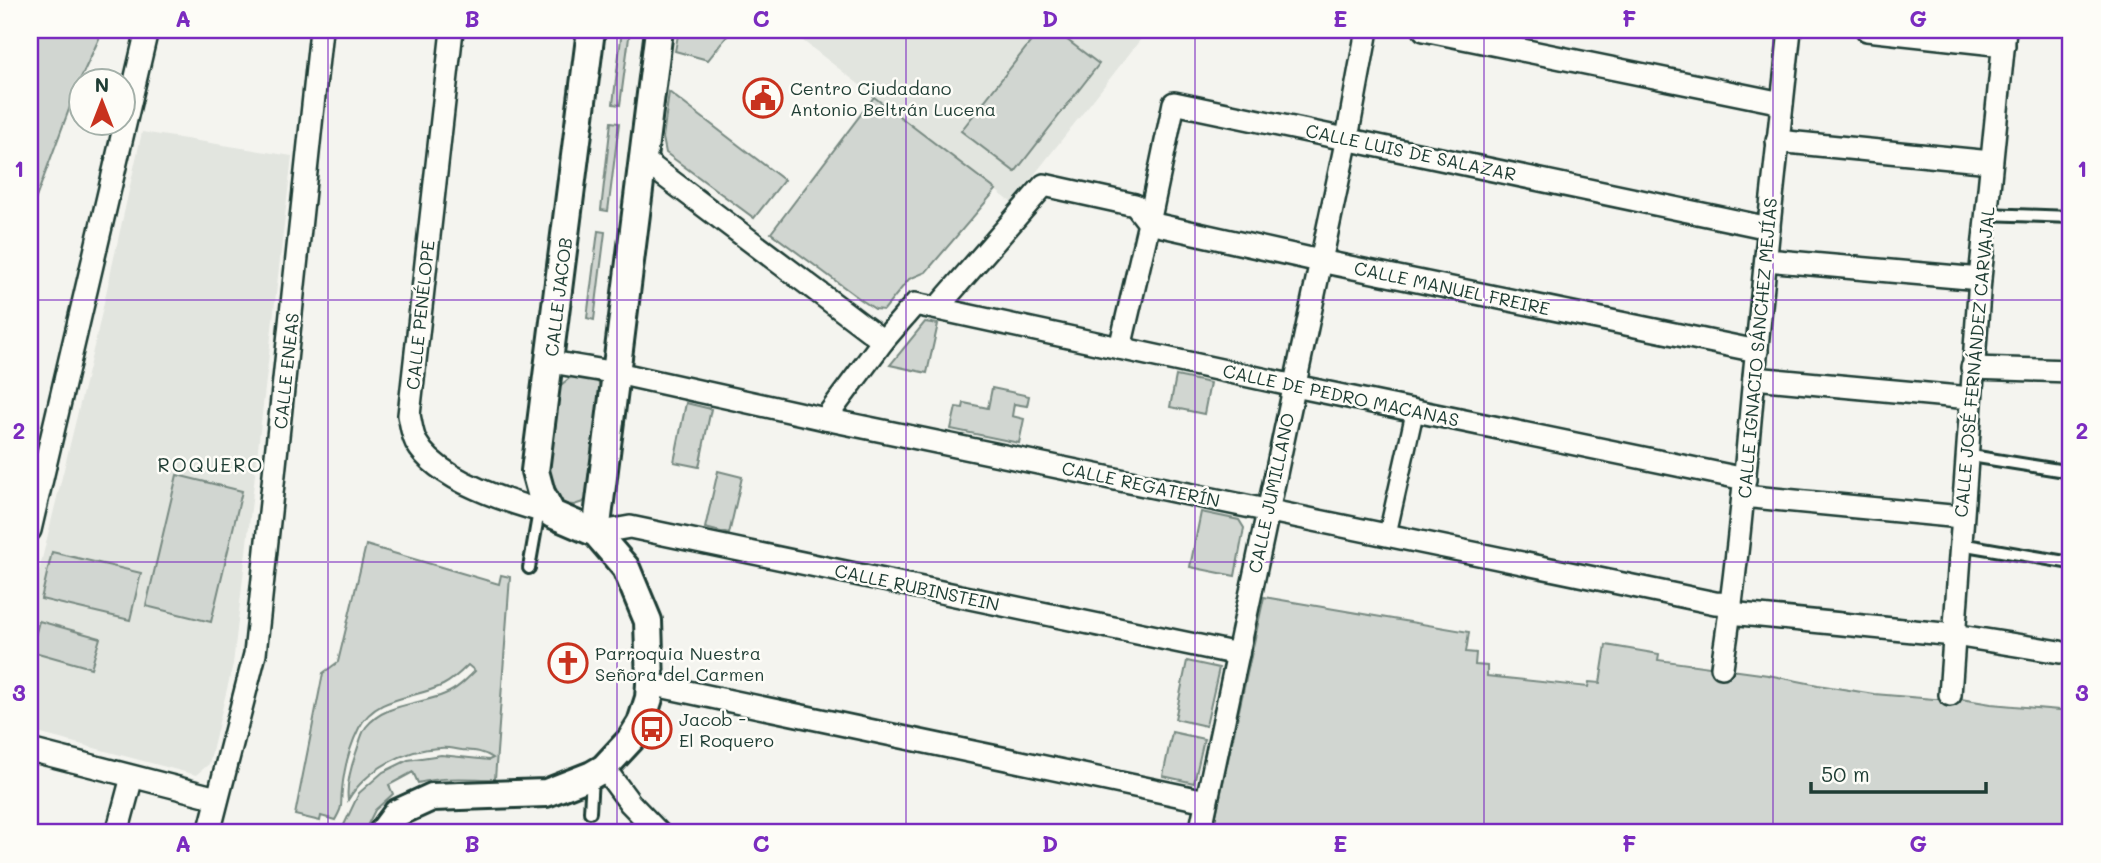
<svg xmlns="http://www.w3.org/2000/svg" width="2101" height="863" viewBox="0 0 2101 863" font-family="Mali,sans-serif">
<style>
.built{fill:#e2e5df}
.green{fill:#d1d6d1;stroke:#788a82;stroke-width:2}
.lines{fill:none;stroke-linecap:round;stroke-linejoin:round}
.service-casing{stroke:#1f3d34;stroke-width:16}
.pedestrian-casing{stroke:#1f3d34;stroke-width:21}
.minor-casing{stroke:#1f3d34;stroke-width:26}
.tertiary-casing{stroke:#1f3d34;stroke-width:32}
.service{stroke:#fdfcf7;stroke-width:10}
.pedestrian{stroke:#fdfcf7;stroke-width:16}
.minor{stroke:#fdfcf7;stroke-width:21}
.tertiary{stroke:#fdfcf7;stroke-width:26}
.grid{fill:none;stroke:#7b2cbf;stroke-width:2;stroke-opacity:0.55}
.labels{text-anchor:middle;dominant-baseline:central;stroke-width:5;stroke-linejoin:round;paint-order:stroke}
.poi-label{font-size:18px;fill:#1f3d34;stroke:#fdfcf7;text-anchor:start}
.street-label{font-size:18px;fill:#1f3d34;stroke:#fdfcf7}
.neighbourhood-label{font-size:19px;letter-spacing:2px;fill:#1f3d34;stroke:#fdfcf7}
.neatline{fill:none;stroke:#7b2cbf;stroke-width:2.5}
.grid-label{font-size:23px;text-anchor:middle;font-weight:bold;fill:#7b2cbf}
</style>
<rect width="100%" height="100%" fill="#f4f4ef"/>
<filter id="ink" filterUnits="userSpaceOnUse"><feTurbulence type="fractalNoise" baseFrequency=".0143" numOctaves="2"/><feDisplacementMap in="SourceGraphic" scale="14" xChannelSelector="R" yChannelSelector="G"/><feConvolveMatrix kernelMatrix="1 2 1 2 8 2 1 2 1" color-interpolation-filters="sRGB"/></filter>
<g filter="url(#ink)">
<g class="built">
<polygon points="789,30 1148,30 1012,203"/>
<polygon points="142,132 292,156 233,664 209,764 196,775 30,731 30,608 97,334"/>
</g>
<g class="green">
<polygon points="30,30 103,30 80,80 30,214"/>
<polygon points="622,30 630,30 620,105 613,104"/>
<polygon points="689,30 732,30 708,60 675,51 678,35 688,36"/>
<polygon points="1040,30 1054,30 1099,64 1015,172 961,131"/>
<polygon points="669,92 784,180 754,218 666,153 663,138"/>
<polygon points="874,97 996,190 926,272 909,279 884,310 875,309 860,299 771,233"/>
<polygon points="611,122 619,123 608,211 601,210"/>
<polygon points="598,231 605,232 594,320 587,318"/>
<polygon points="925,322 938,324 927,373 890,365"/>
<polygon points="580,375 596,380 602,387 592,494 583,502 574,505 564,504 556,500 546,483 557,388 571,377"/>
<polygon points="1176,376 1210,383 1204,414 1170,407"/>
<polygon points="992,388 1029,396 1027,406 1014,404 1012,416 1024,419 1019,443 951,429 956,407 963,408 964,403 988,408"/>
<polygon points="686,403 711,409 699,467 674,462"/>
<polygon points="718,471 742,477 729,534 705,528"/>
<polygon points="177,475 242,491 211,622 146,606"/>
<polygon points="1201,512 1239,520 1244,528 1235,576 1190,567"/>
<path d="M366 545 499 584 501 575 510 577 495 779C469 779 445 776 418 783L413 772 389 785 393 794 375 810 364 832 343 827 359 793 383 772 408 760 441 755 489 760 493 758C483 751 473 751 462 750 455 749 447 747 440 748 404 749 366 770 348 800 346 785 351 767 356 753 359 745 361 734 366 727 385 703 419 705 445 694 456 690 466 680 475 671L468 665C461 672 453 680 443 685 415 699 376 695 359 728 350 746 344 769 342 790 340 807 344 804 335 820L321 816 320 821 295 815 323 673 338 662Z"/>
<polygon points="52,552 141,573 130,620 41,599"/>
<polygon points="1264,597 1469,632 1466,652 1476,653 1475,665 1487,666 1487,676 1588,687 1589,682 1600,683 1606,645 1659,654 1658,660 1768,675 1818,685 1874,694 1934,699 1961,699 1991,704 2071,711 2071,833 1212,833"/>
<polygon points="39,621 100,638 91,668 31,651"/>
<polygon points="1187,661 1219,668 1206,726 1175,719"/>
<polygon points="1172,732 1204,739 1194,783 1163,776"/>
</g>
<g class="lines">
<g class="service-casing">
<g id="service">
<polyline points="1985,214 2071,217"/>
<polyline points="1965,455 2071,472"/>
<polyline points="1960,544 2071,563"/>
<polyline points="529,568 539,511"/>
<polyline points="590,812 592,777"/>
</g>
</g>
<g class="pedestrian-casing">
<polyline id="pedestrian" points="1387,536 1415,411"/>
</g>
<g class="minor-casing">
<g id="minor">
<path d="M452 30 409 415C411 424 412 434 416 442 437 481 511 503 552 514"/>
<polyline points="1424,30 1782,103"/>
<polyline points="1867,30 2004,45"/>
<polyline points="1777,141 1991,162"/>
<polyline points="642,159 883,341"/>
<polyline points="1149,223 1174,103 1769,228"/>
<polyline points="1766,260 1980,279"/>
<polyline points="937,308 1044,185 1135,205 1149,223"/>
<polyline points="1120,348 1149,223 1320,261 1757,351"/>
<polyline points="551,362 617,373 825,419 1715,603 1731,604"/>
<polyline points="1972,368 2071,371"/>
<polyline points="1754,378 1970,398"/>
<polyline points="825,419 883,341 915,304 1295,386 1745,479"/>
<polyline points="1743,496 1961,517"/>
<polyline points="30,530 147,30"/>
<polyline points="596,533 630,527 1238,654"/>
<polyline points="1730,613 1954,635 2060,652"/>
<path d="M1722 667C1737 571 1745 474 1754 377 1765 261 1777 146 1790 30"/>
<polyline points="650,684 1206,801"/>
<polyline points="1950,695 1980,279 2005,30"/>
<polyline points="30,750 217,798"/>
<polyline points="604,768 630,803 659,833"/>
<polyline points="117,833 132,777"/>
<polyline points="209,833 255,654 321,30"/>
<polyline points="1200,833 1347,138 1367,30"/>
</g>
</g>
<g class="tertiary-casing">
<g id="tertiary">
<polyline points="596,533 659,30"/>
<polyline points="382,833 397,813 432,797 546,793 592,775 604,768 631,739 641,723 649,698 650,684 648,621 626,568 596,533 552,514 541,493 535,471 591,30"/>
</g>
</g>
<use href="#service" class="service"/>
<use href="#pedestrian" class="pedestrian"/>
<use href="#minor" class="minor"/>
<use href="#tertiary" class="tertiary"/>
</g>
</g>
<path class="grid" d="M328 30V833M617 30V833M906 30V833M1195 30V833M1484 30V833M1773 30V833M30 300H2071M30 562H2071"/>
<defs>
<g id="civic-ring" transform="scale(2.0125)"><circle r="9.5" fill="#fdfcf7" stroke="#c8321e" stroke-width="1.5"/><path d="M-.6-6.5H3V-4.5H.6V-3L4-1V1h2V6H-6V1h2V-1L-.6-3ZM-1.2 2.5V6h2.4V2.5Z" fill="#c8321e"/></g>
<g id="church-ring" transform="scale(2.0125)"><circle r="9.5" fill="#fdfcf7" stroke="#c8321e" stroke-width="1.5"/><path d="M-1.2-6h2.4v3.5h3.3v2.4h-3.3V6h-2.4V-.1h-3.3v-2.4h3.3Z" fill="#c8321e"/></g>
<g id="bus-ring" transform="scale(2.0125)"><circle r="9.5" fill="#fdfcf7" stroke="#c8321e" stroke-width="1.5"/><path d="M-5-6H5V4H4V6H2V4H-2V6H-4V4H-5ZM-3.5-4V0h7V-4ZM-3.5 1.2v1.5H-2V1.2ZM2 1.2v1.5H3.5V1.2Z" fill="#c8321e"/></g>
</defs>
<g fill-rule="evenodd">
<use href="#civic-ring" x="763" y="98"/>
<use href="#church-ring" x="568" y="663"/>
<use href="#bus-ring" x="652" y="729"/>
</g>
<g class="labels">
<g class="poi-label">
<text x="790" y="88">Centro Ciudadano<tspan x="790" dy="21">Antonio Beltrán Lucena</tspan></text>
<text x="595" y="653">Parroquia Nuestra<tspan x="595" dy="21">Señora del Carmen</tspan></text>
<text x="679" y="719">Jacob -<tspan x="679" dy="21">El Roquero</tspan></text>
</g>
<g class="street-label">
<text transform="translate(1411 152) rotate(12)">CALLE LUIS DE SALAZAR</text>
<text transform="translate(1452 288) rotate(12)">CALLE MANUEL FREIRE</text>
<text transform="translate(558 297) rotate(-83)">CALLE JACOB</text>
<text transform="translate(420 315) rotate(-84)">CALLE PENÉLOPE</text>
<text transform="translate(1757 348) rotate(-85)">CALLE IGNACIO SÁNCHEZ MEJÍAS</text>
<text transform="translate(1974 362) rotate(-85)">CALLE JOSÉ FERNÁNDEZ CARVAJAL</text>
<text transform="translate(286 371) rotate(-84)">CALLE ENEAS</text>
<text transform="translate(1341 395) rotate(12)">CALLE DE PEDRO MACANAS</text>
<text transform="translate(1141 484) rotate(12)">CALLE REGATERÍN</text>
<text transform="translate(1271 493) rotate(-78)">CALLE JUMILLANO</text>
<text transform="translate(917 587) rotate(12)">CALLE RUBINSTEIN</text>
</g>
<g class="neighbourhood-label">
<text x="211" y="464">ROQUERO</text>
</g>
</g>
<rect width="2101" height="863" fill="none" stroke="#fdfcf7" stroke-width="77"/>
<g transform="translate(102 102)"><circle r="33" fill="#fdfcf7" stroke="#a4b0a9" stroke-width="2"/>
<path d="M0-5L12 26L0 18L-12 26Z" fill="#c8321e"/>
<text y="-10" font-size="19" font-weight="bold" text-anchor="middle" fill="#1f3d34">N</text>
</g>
<path d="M1811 782v10h175v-10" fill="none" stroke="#1f3d34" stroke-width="3.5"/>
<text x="1821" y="782" font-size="21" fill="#1f3d34" stroke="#fdfcf7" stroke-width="5" paint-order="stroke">50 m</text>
<rect x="38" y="38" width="2024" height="786" class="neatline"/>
<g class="grid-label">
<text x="183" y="27">A</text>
<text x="472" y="27">B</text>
<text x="761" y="27">C</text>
<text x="1050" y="27">D</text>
<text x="1340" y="27">E</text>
<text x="1629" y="27">F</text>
<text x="1918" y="27">G</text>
<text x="19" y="177">1</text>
<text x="2082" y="177">1</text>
<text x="19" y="439">2</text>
<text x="2082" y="439">2</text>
<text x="19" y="701">3</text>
<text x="2082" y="701">3</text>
<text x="183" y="852">A</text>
<text x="472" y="852">B</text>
<text x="761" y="852">C</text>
<text x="1050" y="852">D</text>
<text x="1340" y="852">E</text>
<text x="1629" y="852">F</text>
<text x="1918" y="852">G</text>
</g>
</svg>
